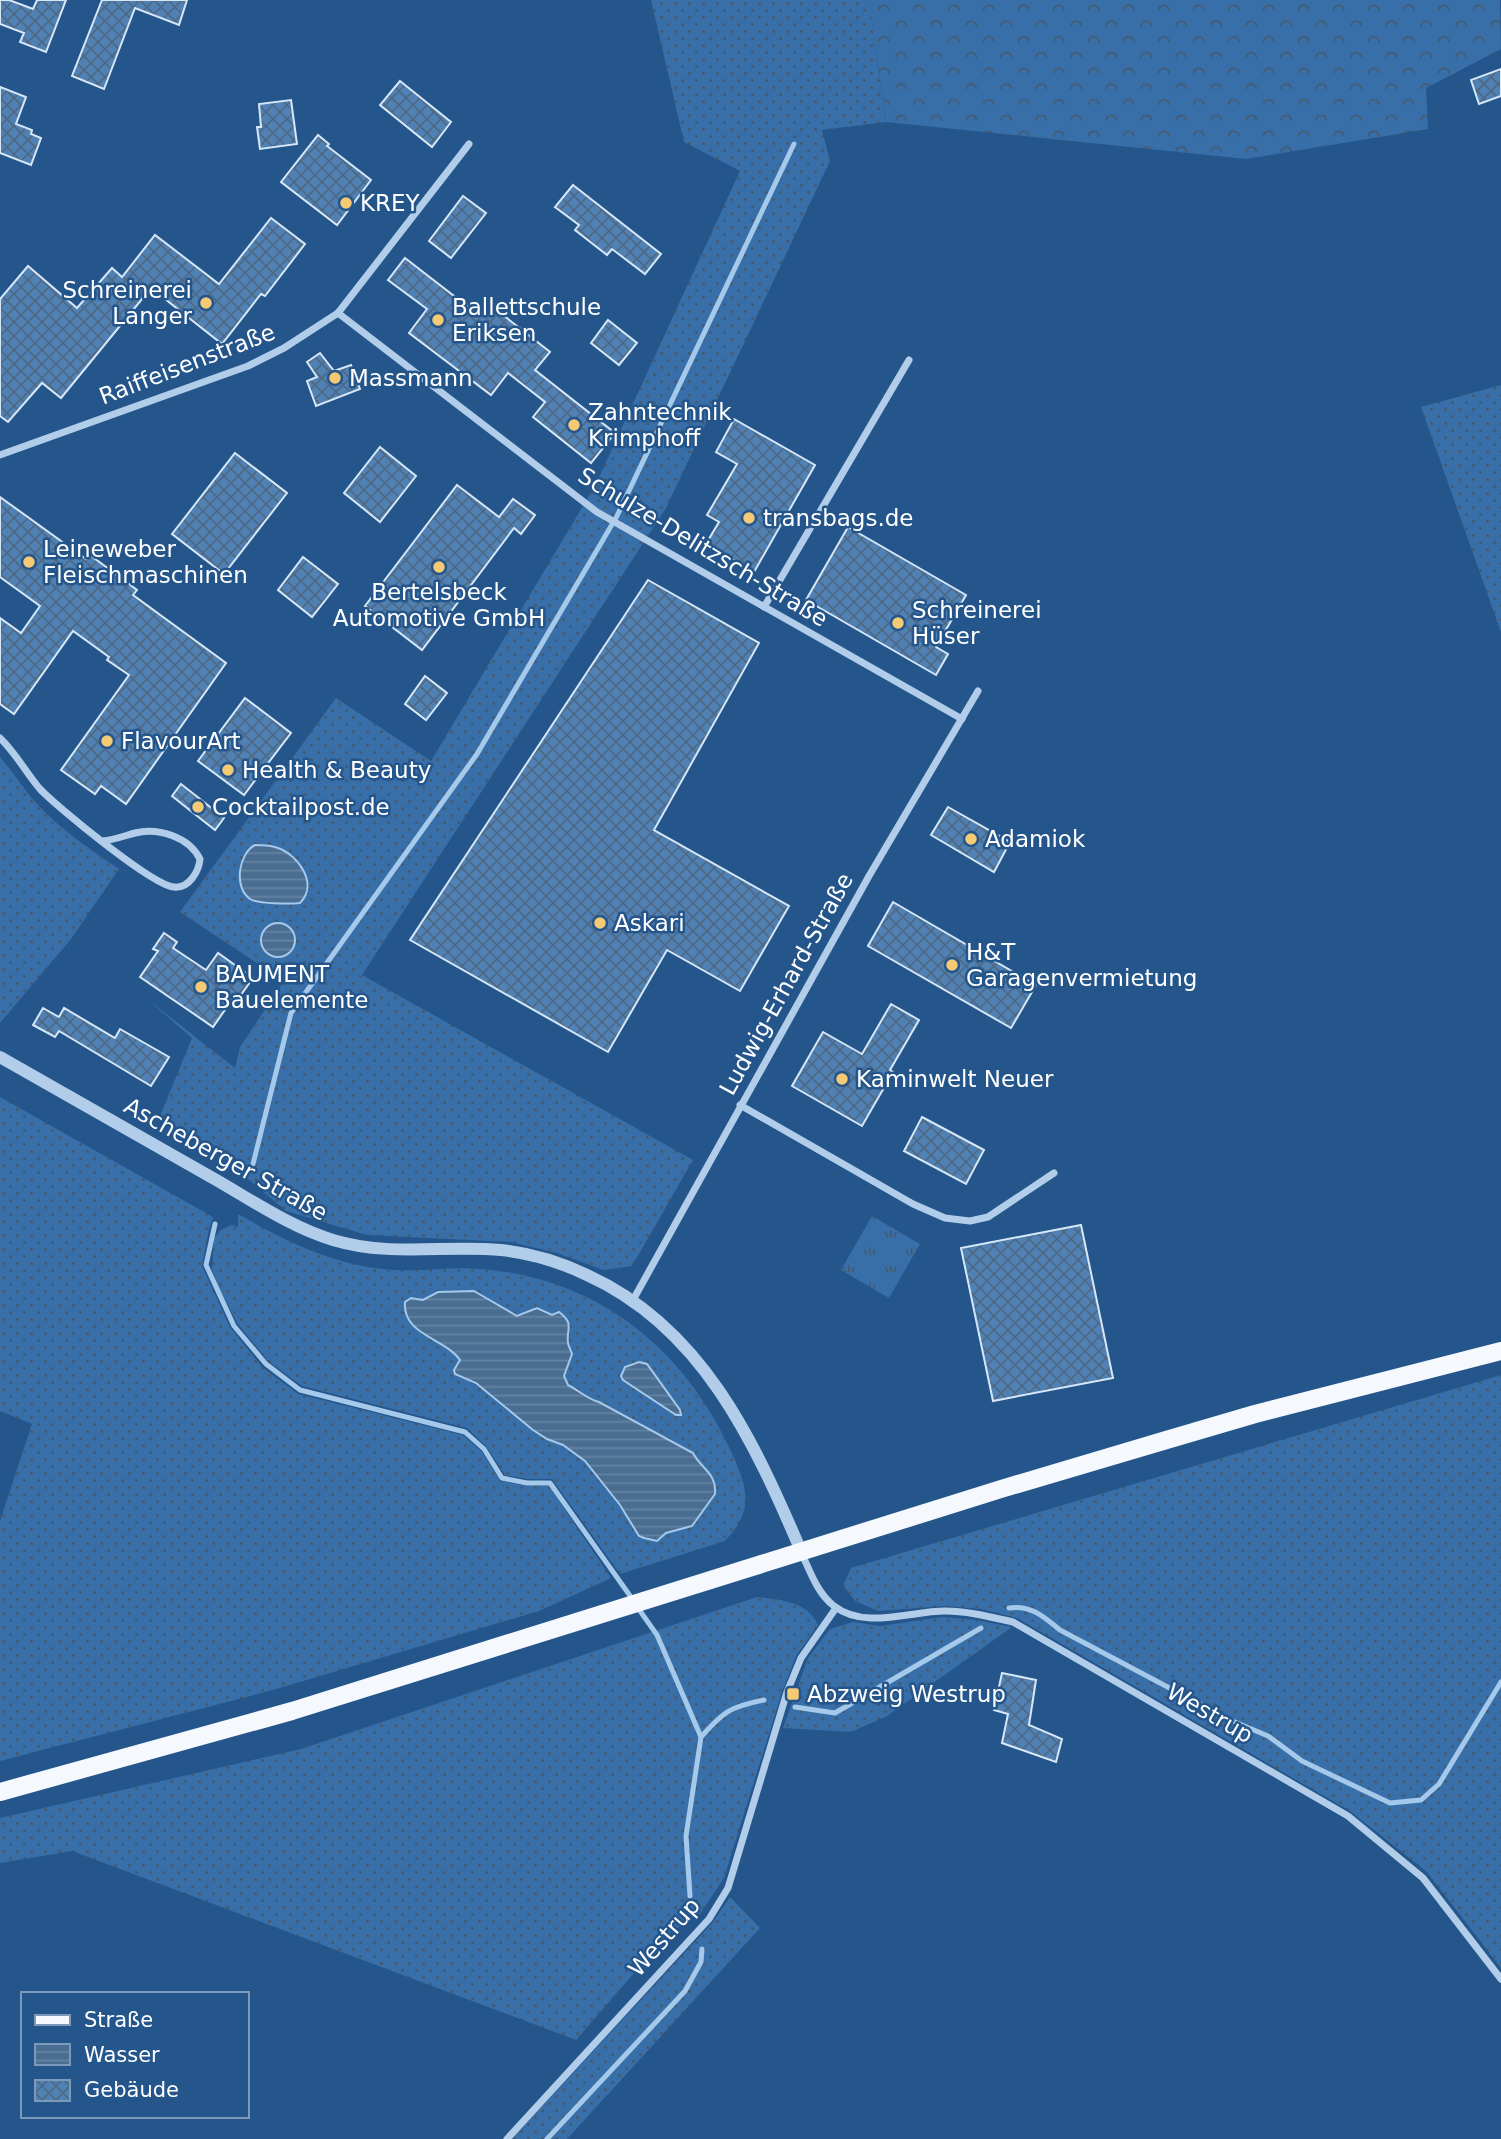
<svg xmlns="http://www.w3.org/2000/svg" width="1501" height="2139" viewBox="0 0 1501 2139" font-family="'DejaVu Sans',sans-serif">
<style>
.grass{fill:url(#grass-dots);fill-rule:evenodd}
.forest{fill:url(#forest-crowns)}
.park{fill:url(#park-tufts)}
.water{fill:url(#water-rules);stroke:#a5c9eb;stroke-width:2}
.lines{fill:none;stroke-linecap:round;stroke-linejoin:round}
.stream{stroke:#a5c9eb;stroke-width:5}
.building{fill:url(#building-cross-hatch);stroke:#d6e7f8;stroke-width:2}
.minor{stroke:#b1cdea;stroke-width:7}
.tertiary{stroke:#b1cdea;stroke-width:12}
.primary{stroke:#f5f9fe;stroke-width:18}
.poi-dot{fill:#f5ca75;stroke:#24558b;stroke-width:2.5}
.labels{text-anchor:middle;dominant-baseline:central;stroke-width:5;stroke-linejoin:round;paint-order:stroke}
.poi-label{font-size:23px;fill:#fff;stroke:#24558b;text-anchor:start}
.street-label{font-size:23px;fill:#fff;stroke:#24558b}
</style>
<defs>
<pattern id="grass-dots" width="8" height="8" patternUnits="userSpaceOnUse" patternTransform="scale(1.75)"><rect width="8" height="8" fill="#386fa8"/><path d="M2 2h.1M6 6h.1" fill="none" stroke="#445a71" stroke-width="1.8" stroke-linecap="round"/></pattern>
<pattern id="forest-crowns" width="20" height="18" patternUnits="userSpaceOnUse" patternTransform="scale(1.75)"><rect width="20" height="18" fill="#386fa8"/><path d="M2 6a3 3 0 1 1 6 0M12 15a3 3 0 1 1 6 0" fill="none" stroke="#445a71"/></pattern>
<pattern id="park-tufts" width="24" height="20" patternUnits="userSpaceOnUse" patternTransform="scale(1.75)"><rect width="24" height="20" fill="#386fa8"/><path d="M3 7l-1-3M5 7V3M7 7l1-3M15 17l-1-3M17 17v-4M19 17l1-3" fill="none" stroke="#445a71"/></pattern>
<pattern id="water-rules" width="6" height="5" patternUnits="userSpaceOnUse" patternTransform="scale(1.75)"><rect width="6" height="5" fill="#4a6d92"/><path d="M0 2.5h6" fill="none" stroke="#6583a2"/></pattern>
<pattern id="building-cross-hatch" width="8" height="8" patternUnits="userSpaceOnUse" patternTransform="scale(1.75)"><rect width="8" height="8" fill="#5081b4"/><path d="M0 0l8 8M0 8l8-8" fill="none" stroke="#4e6985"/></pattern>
</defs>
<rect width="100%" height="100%" fill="#24558b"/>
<g class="grass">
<path d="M651 0H869L886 122 822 130 830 161 666 508 362 975 693 1160 632 1266 603 1270 557 1253 511 1242 367 1235 286 1211 217 1153 158 1121 192 1038 147 999 235 1068 240 1047 284 981 180 912 336 698 431 761 596 484 740 171 684 142ZM303 869 307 878V893L295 904 246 895 240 878Z"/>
<polygon points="1501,385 1501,632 1421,407"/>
<path d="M0 757C11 770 20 783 30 796 55 826 87 847 119 869L71 939 0 1023Z"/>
<polygon points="0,1097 213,1217 209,1229 202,1266 230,1327 262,1367 298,1394 463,1435 481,1451 501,1481 527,1486 549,1486 611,1578 539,1611 273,1690 0,1761 0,1521 32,1424 0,1411"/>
<path d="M238 1214C284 1240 323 1260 375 1268 411 1274 446 1266 481 1269 596 1278 682 1346 730 1449 747 1486 756 1509 725 1541L620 1574 552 1479H527L505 1475 486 1446 467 1428 302 1386 268 1361 237 1323 218 1286 212 1269 214 1238 221 1230 231 1225 238 1227ZM474 1291 517 1316 530 1310 552 1315 556 1313 570 1334 568 1343 572 1354 564 1376C569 1388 587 1399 599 1402L693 1453 697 1460 707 1469 710 1502 692 1526 666 1533 660 1538C650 1532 632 1524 625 1514 612 1498 603 1477 587 1463 571 1447 550 1442 532 1430 508 1412 488 1386 459 1377L455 1368 460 1359C444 1337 410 1337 404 1306L414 1298 423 1300 433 1294ZM633 1362H643L679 1416 623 1380Z"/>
<polygon points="1501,1375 1501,1968 1427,1872 1350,1811 1017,1618 981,1609 945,1606 878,1611 855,1601 843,1585 851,1568"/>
<path d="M757 1597C780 1600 807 1601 818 1625L796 1656 782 1692 724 1878 700 1914 668 1934 576 2040 72 1851 0 1863V1818L301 1749Z"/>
<polygon points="942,1617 976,1620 1012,1627 887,1716 851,1732 783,1728 808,1658 830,1629 853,1622 880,1626"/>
<polygon points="730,1897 760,1928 567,2139 512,2139 713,1922"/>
</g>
<polygon class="forest" points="869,0 1500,0 1501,49 1426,88 1428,129 1246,159 886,122"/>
<polygon class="park" points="872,1216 920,1244 889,1298 841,1270"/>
<g class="water">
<path d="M255 845C263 845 271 845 278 848 298 855 319 884 300 903 291 904 257 904 250 899 233 887 239 853 255 845Z"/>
<circle cx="278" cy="940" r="17"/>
<path d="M474 1291 517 1316 537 1308 552 1315 559 1312C575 1324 566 1329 568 1343 568 1344 572 1354 572 1354L564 1376 568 1385C578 1390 589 1400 599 1402L693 1453C701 1469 717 1473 715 1494L692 1526 666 1533 657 1541 644 1538 639 1536 620 1505 585 1461 563 1445 547 1439 533 1430 476 1383 455 1374 454 1370 460 1360C445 1338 402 1335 405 1302L411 1298 423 1300 438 1292Z"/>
<polygon points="639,1362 647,1364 680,1410 681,1415 676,1415 623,1380 621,1376 625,1367"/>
</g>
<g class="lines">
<g class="stream">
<polyline points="253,1164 291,1013 477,754 617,516 794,144"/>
<polyline points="215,1224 206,1265 234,1326 266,1364 300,1390 465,1432 484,1449 502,1478 527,1483 550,1483 633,1600"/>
<polyline points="638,1608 657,1635 701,1737 686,1836 690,1896"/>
<path d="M1009 1608C1031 1605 1043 1616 1060 1630L1230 1720 1268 1736 1302 1761 1390 1803 1421 1800 1439 1784 1501 1682"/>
<polyline points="795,1707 835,1713 981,1628"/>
<path d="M701 1737C724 1711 730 1707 764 1700"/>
<polyline points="547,2139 685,1991 701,1962 702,1949"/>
</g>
</g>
<g class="building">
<polygon points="0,0 9,0 33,9 37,0 66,0 46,52 20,42 24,33 0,24"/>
<polygon points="102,0 187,0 179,25 135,8 104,89 72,76"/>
<polygon points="1501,69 1501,96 1479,104 1471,80"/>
<polygon points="400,81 451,122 432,147 380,105"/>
<polygon points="0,87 26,97 16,124 32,130 31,134 41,138 31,165 0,153"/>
<polygon points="291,100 297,144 260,149 257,127 261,127 259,104"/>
<polygon points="318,135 329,144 327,146 371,180 337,225 281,182"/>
<polygon points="573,185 661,254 645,274 612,249 607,255 575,230 579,225 555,207"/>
<polygon points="463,196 486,213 451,258 429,241"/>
<polygon points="271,218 305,244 265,296 261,294 222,344 151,288 61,398 42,383 8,422 0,416 0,299 28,266 77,308 112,268 122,277 155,235 219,284"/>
<polygon points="405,258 480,316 489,304 550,352 535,370 615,433 591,463 533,417 545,402 508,373 491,395 409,333 427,309 388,280"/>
<polygon points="608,320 637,343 619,365 591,343"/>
<polygon points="320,353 334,371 351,365 360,389 316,406 307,381 317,377 307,362"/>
<polygon points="734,419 815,465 754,572 706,544 719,522 707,515 737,464 716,452"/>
<polygon points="380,447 416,476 380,522 344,493"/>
<polygon points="235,453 287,493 224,574 172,534"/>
<polygon points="457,485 499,517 513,499 535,515 521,534 514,528 422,650 365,606"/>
<polygon points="0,497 86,559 90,555 137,590 133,595 226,663 126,804 101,786 95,794 61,770 129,675 107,660 109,657 73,631 14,714 0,704 0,618 21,633 40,606 0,577"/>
<polygon points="848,527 966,595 936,647 948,654 936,675 806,600"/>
<polygon points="303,557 338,584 312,617 278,590"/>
<polygon points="648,580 759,643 654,830 789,906 740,991 667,950 608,1052 410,940"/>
<polygon points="425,676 447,693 426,720 405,704"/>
<polygon points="245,698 291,733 244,795 198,761"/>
<polygon points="181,784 224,818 215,830 172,796"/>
<polygon points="948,807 1010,842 994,872 931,835"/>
<polygon points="893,902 1036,985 1011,1028 868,946"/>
<polygon points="164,933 177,942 173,948 206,970 218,953 253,978 238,999 234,997 213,1027 140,977 158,951 153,949"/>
<polygon points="891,1004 919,1020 890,1070 893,1072 862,1126 792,1086 823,1032 862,1054"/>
<polygon points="43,1008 59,1017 64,1008 115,1038 120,1029 169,1057 151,1086 59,1031 55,1037 33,1025"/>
<polygon points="922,1117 984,1150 966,1184 904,1151"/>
<polygon points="1081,1225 1113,1378 993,1401 961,1248"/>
<polygon points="1002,1673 1036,1680 1029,1725 1062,1739 1056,1762 1002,1743 1008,1714 994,1710"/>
</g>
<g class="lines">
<g class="minor">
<polyline points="338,313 597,512 962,719"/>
<polyline points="0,455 248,366 284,348 338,313 469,144"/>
<polyline points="764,607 909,360"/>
<path d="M0 738C16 753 26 773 40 789 57 807 153 886 174 887 189 889 199 871 200 859 189 837 158 827 135 833 124 836 114 840 102 841"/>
<polyline points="740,1105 913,1204 945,1218 970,1221 988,1217 1054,1173"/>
<polyline points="633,1300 869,876 978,691"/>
<path d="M801 1552C810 1571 817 1593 834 1606 865 1630 910 1611 945 1611 968 1611 991 1617 1013 1622L1348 1816 1423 1878 1501 1979"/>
<polyline points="507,2139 709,1919 728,1888 787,1692 801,1658 836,1608"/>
</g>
<path class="tertiary" d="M0 1057C70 1097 141 1137 211 1177 250 1199 290 1227 333 1240 389 1257 444 1245 501 1250 530 1253 560 1262 587 1275 702 1327 754 1441 801 1551"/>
<polyline class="primary" points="0,1792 292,1711 1001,1489 1163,1441 1255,1414 1501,1351"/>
</g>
<g class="poi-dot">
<circle cx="346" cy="203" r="7"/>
<circle cx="206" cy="303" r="7"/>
<circle cx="438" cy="320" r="7"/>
<circle cx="335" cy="378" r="7"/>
<circle cx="574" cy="425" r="7"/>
<circle cx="749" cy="518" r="7"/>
<circle cx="29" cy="562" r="7"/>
<circle cx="439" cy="567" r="7"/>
<circle cx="898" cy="623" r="7"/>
<circle cx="107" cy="741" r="7"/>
<circle cx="228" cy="770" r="7"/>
<circle cx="198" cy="807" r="7"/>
<circle cx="971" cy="839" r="7"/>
<circle cx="600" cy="923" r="7"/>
<circle cx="952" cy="965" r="7"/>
<circle cx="201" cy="987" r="7"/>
<circle cx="842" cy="1079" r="7"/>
<rect x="786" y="1687" width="14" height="14" rx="3.5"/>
</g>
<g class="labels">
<g class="poi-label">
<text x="360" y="203">KREY</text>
<text x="192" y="290" text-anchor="end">Schreinerei<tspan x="192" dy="26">Langer</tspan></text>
<text x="452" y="307">Ballettschule<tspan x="452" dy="26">Eriksen</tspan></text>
<text x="349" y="378">Massmann</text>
<text x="588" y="412">Zahntechnik<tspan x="588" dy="26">Krimphoff</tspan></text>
<text x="763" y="518">transbags.de</text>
<text x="43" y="549">Leineweber<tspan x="43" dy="26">Fleischmaschinen</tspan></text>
<text x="439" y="592" text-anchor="middle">Bertelsbeck<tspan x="439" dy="26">Automotive GmbH</tspan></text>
<text x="912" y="610">Schreinerei<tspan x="912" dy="26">Hüser</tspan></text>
<text x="121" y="741">FlavourArt</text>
<text x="242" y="770">Health &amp; Beauty</text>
<text x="212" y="807">Cocktailpost.de</text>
<text x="985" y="839">Adamiok</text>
<text x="614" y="923">Askari</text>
<text x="966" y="952">H&amp;T<tspan x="966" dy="26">Garagenvermietung</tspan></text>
<text x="215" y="974">BAUMENT<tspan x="215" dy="26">Bauelemente</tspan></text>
<text x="856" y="1079">Kaminwelt Neuer</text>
<text x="807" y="1694">Abzweig Westrup</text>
</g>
<g class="street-label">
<text transform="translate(187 364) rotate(-21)">Raiffeisenstraße</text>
<text transform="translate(703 547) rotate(31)">Schulze-Delitzsch-Straße</text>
<text transform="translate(786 984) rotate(-61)">Ludwig-Erhard-Straße</text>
<text transform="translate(226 1159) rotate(29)">Ascheberger Straße</text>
<text transform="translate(1210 1713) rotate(30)">Westrup</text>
<text transform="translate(664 1937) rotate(-49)">Westrup</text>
</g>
</g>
<rect x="21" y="1992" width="228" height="126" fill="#24558b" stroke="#7c99b9" stroke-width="2"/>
<rect x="35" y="2015" width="35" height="10" fill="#f5f9fe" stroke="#7c99b9" stroke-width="2"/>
<text x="84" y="2027" font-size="21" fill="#ffffff">Straße</text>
<rect x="35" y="2044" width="35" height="21" fill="url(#water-rules)" stroke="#7c99b9" stroke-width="2"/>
<text x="84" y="2062" font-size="21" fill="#ffffff">Wasser</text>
<rect x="35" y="2080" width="35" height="21" fill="url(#building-cross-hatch)" stroke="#7c99b9" stroke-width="2"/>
<text x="84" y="2097" font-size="21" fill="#ffffff">Gebäude</text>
</svg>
